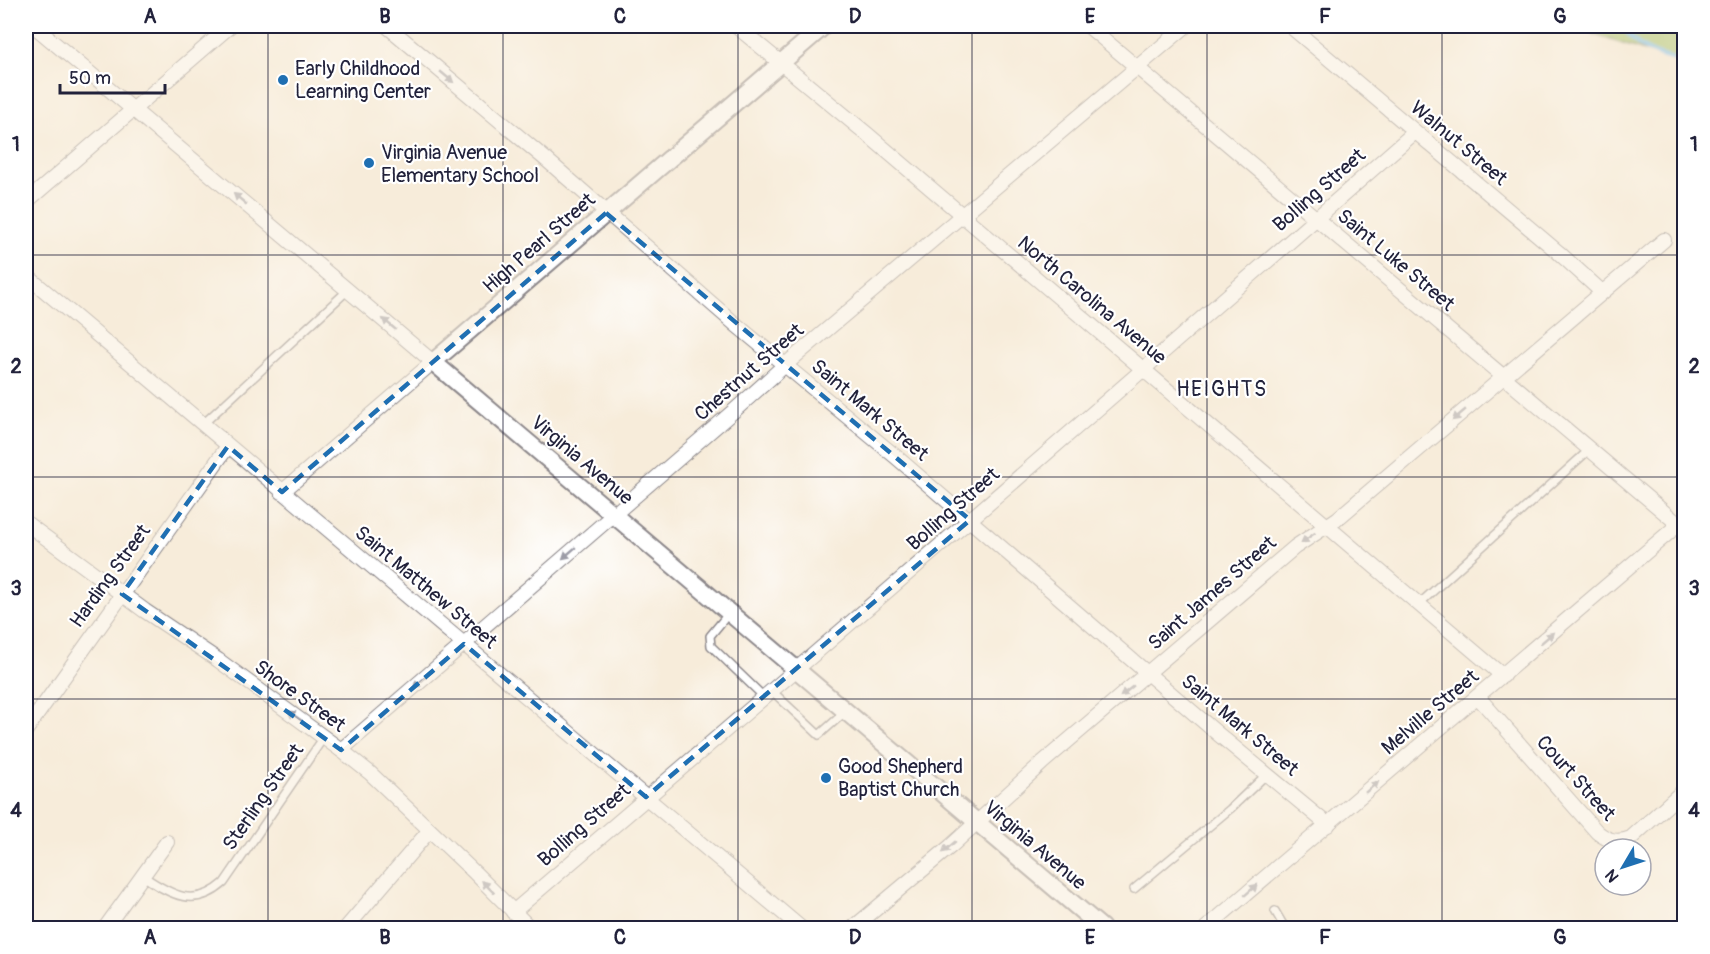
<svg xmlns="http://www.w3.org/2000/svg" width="1710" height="954" viewBox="0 0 1710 954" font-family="Pangolin,sans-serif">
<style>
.green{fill:#a5c269;stroke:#647252;stroke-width:1.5}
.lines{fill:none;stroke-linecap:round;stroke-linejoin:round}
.stream{stroke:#76bfef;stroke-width:4.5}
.service-casing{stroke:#8c878a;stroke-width:10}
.minor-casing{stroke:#8c878a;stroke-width:16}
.tertiary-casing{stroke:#8c878a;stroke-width:20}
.service{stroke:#fff;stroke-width:7}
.minor{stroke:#fff;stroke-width:14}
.tertiary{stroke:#fff;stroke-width:16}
.oneway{fill:#9c9ca7}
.marked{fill:none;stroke:#1f6fb2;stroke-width:4.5;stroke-dasharray:12 8;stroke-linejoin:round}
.grid{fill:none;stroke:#22223b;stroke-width:1.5;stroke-opacity:0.55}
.poi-dot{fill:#1f6fb2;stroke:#fff;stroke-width:2}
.labels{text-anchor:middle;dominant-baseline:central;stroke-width:4.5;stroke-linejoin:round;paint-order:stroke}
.poi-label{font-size:20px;fill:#22223b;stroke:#fff;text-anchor:start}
.street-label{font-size:20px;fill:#22223b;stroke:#fff}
.neighbourhood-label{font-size:21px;letter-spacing:1.5px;fill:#22223b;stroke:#fff}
.neatline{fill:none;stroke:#22223b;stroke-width:2}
.grid-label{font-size:20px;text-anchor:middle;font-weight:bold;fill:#22223b}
</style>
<rect width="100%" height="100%" fill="#fff"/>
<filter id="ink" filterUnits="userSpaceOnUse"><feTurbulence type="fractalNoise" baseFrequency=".0167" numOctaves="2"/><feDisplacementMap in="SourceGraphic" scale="12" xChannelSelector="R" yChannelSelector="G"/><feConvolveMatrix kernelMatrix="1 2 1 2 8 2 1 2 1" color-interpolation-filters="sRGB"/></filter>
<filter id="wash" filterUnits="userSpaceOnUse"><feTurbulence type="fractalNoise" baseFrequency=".008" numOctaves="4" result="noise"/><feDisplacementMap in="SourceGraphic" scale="24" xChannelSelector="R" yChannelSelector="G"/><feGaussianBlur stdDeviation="1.35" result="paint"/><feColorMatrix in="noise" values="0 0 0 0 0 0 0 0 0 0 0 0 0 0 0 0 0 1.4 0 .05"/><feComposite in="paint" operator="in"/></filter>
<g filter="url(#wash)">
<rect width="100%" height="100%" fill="#f7ecda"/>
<polygon class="green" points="1584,26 1684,26 1684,64 1593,34"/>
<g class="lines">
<g class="stream">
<polyline points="1576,26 1583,29 1590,26"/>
<path d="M1624 26C1632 48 1662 58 1684 61"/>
</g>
</g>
</g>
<g filter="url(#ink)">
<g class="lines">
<g class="service-casing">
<g id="service">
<polyline points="202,425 348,290"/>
<polyline points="1419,604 1590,449"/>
<polyline points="729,613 710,636 711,646 764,697"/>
<polyline points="772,691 819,735 845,712"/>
<path d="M143 876C171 895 195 909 224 883L324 737"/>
<polyline points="1134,889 1230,809 1268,773"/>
<polyline points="1275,911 1285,928"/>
<polyline points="1470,928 1543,928"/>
</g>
</g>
<g class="minor-casing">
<g id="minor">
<polyline points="34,26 433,362 282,492"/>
<polyline points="387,26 549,162 734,323 895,456 1218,734 1328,825"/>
<polyline points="736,26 867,134 1503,676"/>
<polyline points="1088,26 1684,529"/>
<polyline points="1290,26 1558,252 1602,292"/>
<polyline points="26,202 230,26"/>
<polyline points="26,275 801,928"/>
<polyline points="26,523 145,611 218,660 341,750 370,773 475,873 530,928"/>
<path d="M1478 697 1597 832C1608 841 1617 843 1631 838L1684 790"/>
<polyline points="26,730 228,446"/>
<polyline points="341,750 736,409 785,365 1186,26"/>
<path d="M513 912C816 654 1116 394 1415 132"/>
<polyline points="26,924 31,928"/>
<polyline points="105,928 167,842"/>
<polyline points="346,928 429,831"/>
<polyline points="853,928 951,846 1042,763 1295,547 1337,519 1664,240"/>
<polyline points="1206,928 1679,524"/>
</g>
</g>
<g class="tertiary-casing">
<polyline id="tertiary" points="824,26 433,362 1102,928"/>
</g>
<use href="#service" class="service"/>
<use href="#minor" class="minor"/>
<use href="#tertiary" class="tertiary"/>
</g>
<defs><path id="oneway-solid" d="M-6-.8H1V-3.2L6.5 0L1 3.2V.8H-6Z" transform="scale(1.5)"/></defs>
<g class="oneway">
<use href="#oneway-solid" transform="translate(447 77) rotate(40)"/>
<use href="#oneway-solid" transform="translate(240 199) rotate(-140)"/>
<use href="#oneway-solid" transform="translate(389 324) rotate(-140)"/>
<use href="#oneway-solid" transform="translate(1459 415) rotate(140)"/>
<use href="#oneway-solid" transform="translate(1308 538) rotate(145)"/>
<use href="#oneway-solid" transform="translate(569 553) rotate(139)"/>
<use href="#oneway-solid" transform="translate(1547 638) rotate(-41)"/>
<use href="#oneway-solid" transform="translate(420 682) rotate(140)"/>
<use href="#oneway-solid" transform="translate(1127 691) rotate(141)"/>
<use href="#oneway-solid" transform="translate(295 716) rotate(-144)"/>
<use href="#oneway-solid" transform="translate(1372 787) rotate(-40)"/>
<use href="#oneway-solid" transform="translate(949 847) rotate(139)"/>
<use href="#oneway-solid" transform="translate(488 887) rotate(-135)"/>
<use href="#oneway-solid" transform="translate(1251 890) rotate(-41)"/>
</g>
</g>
<path d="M0 0H1710V954H0ZM606 213 970 520 646 797 464 644 341 750 122 594 228 446 282 492Z" fill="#f7ecda" fill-opacity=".55" fill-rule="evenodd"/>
<path class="marked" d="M606 213 970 520 646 797 464 644 341 750 122 594 228 446 282 492Z"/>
<path class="grid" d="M268 26V928M503 26V928M738 26V928M972 26V928M1207 26V928M1442 26V928M26 255H1684M26 477H1684M26 699H1684"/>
<g class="poi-dot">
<circle cx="283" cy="80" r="6"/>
<circle cx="369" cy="163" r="6"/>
<circle cx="826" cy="778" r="6"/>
</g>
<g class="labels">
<g class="poi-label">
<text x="295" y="68">Early Childhood<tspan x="295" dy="23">Learning Center</tspan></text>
<text x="381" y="152">Virginia Avenue<tspan x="381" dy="23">Elementary School</tspan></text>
<text x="838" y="766">Good Shepherd<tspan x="838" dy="23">Baptist Church</tspan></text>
</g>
<g class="street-label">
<text transform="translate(1459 143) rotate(40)">Walnut Street</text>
<text transform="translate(1319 190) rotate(-41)">Bolling Street</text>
<text transform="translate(539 243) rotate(-41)">High Pearl Street</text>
<text transform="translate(1396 260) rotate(40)">Saint Luke Street</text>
<text transform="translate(1092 300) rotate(40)">North Carolina Avenue</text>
<text transform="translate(749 372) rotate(-41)">Chestnut Street</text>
<text transform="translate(870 410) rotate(40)">Saint Mark Street</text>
<text transform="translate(582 460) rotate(40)">Virginia Avenue</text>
<text transform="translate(953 509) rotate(-41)">Bolling Street</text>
<text transform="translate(110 576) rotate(-54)">Harding Street</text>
<text transform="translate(426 587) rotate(40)">Saint Matthew Street</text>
<text transform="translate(1212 593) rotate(-41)">Saint James Street</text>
<text transform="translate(300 696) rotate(36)">Shore Street</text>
<text transform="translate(1430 712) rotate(-40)">Melville Street</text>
<text transform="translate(1240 725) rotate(40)">Saint Mark Street</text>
<text transform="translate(1576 778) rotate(48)">Court Street</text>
<text transform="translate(263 797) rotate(-55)">Sterling Street</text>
<text transform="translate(584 825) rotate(-41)">Bolling Street</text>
<text transform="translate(1035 845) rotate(40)">Virginia Avenue</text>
</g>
<g class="neighbourhood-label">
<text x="1222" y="389">HEIGHTS</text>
</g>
</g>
<rect width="1710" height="954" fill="none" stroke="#fff" stroke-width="66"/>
<g transform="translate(1623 867) rotate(231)"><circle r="28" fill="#ffffff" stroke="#a7a7b1" stroke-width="1.5"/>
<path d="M0-4.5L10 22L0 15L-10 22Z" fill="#1f6fb2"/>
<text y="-9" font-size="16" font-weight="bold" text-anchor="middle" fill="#22223b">N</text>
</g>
<path d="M60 84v9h105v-9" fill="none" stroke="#22223b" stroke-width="3"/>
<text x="69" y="84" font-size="18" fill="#22223b" stroke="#ffffff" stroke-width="4.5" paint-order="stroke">50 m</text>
<rect x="33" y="33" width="1644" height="888" class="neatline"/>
<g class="grid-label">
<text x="150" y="23">A</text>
<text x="385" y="23">B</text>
<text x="620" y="23">C</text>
<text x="855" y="23">D</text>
<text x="1090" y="23">E</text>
<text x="1325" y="23">F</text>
<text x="1560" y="23">G</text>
<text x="16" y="151">1</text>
<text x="1694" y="151">1</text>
<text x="16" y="373">2</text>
<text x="1694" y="373">2</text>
<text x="16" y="595">3</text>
<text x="1694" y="595">3</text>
<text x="16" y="817">4</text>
<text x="1694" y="817">4</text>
<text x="150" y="944">A</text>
<text x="385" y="944">B</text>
<text x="620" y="944">C</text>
<text x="855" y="944">D</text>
<text x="1090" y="944">E</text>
<text x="1325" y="944">F</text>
<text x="1560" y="944">G</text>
</g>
</svg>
